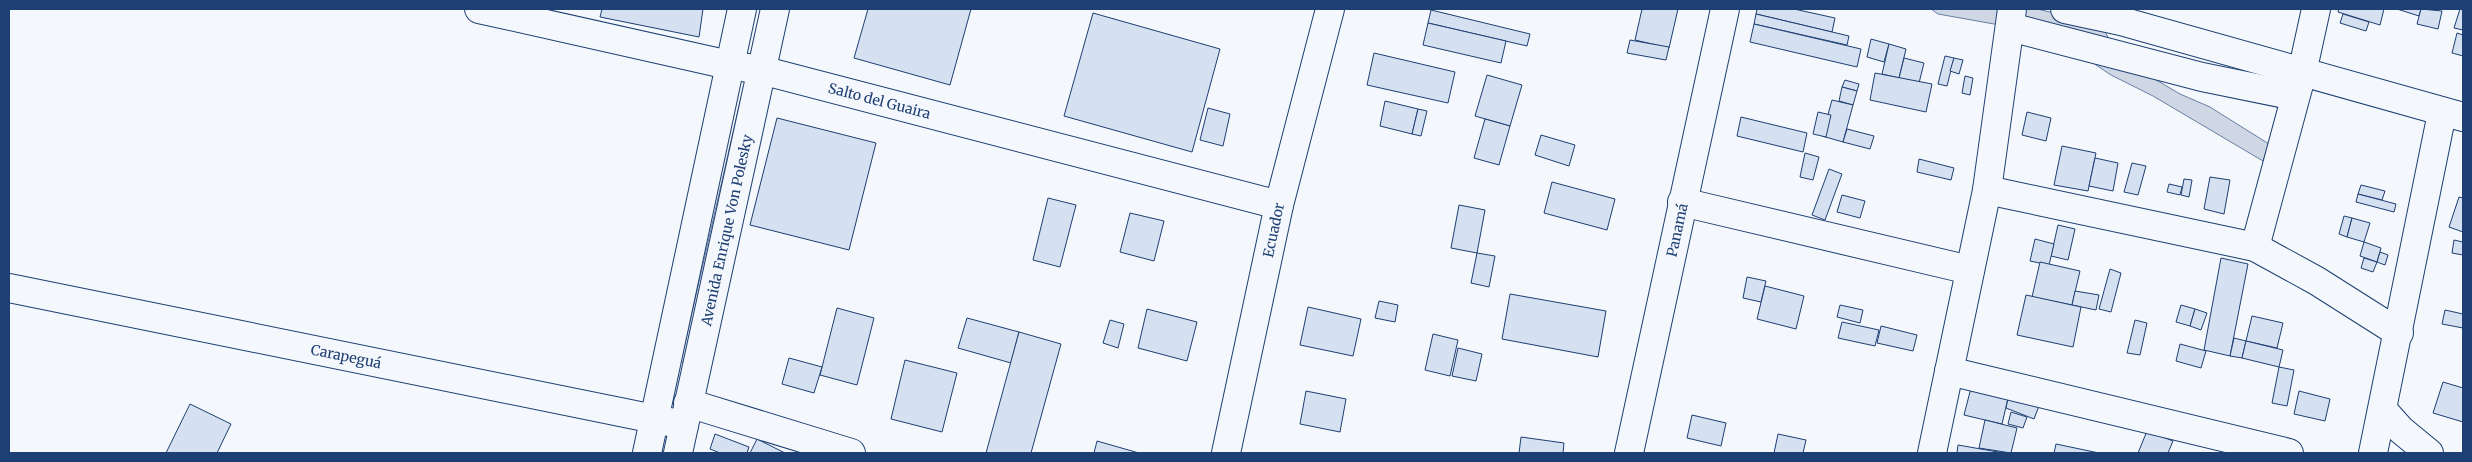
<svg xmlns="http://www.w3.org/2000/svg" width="2472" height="462" viewBox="0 0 2472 462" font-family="Merriweather,serif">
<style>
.green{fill:#e3e9f0;stroke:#687fa3}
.water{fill:#cfd7e4;stroke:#687fa3}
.building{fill:#d5e0f0;stroke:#1d3f73}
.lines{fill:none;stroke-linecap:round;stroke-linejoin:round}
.minor-casing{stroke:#1d3f73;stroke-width:30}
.major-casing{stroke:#1d3f73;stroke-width:30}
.minor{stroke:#f4f7fb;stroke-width:28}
.major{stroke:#f4f7fb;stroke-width:28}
.labels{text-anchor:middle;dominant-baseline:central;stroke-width:4;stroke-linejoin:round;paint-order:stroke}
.street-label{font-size:14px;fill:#1d3f73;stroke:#f4f7fb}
</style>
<rect width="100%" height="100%" fill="#f4f7fb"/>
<polygon class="green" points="741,97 742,98 684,363 681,361"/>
<polygon class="water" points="1931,9 2037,9 2102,24 2109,40 2141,71 2180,94 2210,107 2269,144 2263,161 2153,96 2111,75 2093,63 2067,37 1938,14"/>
<g class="building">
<polygon points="602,9 703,9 699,37 600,17"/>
<polygon points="868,9 971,9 950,85 854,58"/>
<polygon points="1642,9 1678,9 1669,48 1635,40"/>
<polygon points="1757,9 1794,9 1835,18 1832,32 1756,14"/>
<polygon points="2339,9 2384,9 2380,25 2338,12"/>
<polygon points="2397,9 2421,9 2419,16"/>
<polygon points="2421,9 2442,11 2438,29 2417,24"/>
<polygon points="2460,9 2463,9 2463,30 2454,28"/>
<polygon points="1431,10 1530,34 1527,46 1428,23"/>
<polygon points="1093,13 1220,49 1192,152 1064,116"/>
<polygon points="1756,14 1849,36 1847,45 1754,24"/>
<polygon points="2343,14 2369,22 2366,31 2340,23"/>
<polygon points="1428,23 1506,41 1501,63 1423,45"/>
<polygon points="1754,24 1861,49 1857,67 1750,42"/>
<polygon points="2457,33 2463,35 2463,56 2452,53"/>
<polygon points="1871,39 1889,44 1884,62 1867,57"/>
<polygon points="1630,40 1669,47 1666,60 1627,53"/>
<polygon points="1889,44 1906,49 1899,78 1882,74"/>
<polygon points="1374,53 1455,72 1448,103 1367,85"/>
<polygon points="1945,56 1954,58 1947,86 1938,84"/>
<polygon points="1904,58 1924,63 1919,83 1899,78"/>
<polygon points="1954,58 1963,60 1959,74 1950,71"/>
<polygon points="1875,73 1932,84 1926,112 1870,100"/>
<polygon points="1487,75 1522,85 1510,126 1475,116"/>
<polygon points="1965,76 1973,78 1970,95 1962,93"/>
<polygon points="1845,80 1859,84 1857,91 1842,87"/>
<polygon points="1842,87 1857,91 1853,105 1839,101"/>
<polygon points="1832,100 1853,105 1843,142 1822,136"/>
<polygon points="1385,101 1418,109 1412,134 1380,126"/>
<polygon points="1208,108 1230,114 1223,146 1200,140"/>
<polygon points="1418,109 1427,111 1421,136 1412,134"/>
<polygon points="1818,112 1831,115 1826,137 1813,134"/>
<polygon points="2027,112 2051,118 2046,141 2022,135"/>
<polygon points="1741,117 1807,133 1803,152 1737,136"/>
<polygon points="777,118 876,143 849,250 750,225"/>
<polygon points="1485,119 1510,126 1499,165 1474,158"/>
<polygon points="1847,129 1874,136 1870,149 1843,142"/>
<polygon points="1541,135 1575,145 1569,166 1535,155"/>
<polygon points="2062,146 2096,153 2088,191 2054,185"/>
<polygon points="1805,153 1819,157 1813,180 1800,177"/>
<polygon points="2095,158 2118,163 2113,191 2089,186"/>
<polygon points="1919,159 1954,168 1951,180 1917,172"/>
<polygon points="2132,163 2146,166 2138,195 2124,192"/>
<polygon points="1829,169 1842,174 1825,220 1812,215"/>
<polygon points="2210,177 2230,180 2224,214 2204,209"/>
<polygon points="2184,179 2192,180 2189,197 2181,195"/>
<polygon points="1552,182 1615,199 1607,230 1544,213"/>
<polygon points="2169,184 2182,187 2180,195 2167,192"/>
<polygon points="2361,185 2385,191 2382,200 2358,194"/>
<polygon points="2358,194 2396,204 2394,212 2356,202"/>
<polygon points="1842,195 1865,201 1860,218 1837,212"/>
<polygon points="2459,197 2463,198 2463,232 2449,227"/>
<polygon points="1048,198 1076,205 1060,267 1033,260"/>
<polygon points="1459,205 1485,210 1477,253 1451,248"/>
<polygon points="1130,213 1164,221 1154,261 1120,252"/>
<polygon points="2344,216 2352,218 2347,237 2339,234"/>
<polygon points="2352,218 2370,223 2364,242 2347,237"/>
<polygon points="2058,225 2075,229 2068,260 2051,256"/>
<polygon points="2035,239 2054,244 2049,265 2030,261"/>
<polygon points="2454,240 2463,242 2463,255 2452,253"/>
<polygon points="2364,242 2381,248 2377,262 2360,256"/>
<polygon points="2380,252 2388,255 2385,265 2377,262"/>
<polygon points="1477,253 1495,256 1489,287 1471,283"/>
<polygon points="2221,258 2248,264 2230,356 2204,350"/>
<polygon points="2364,258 2377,262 2373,272 2361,268"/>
<polygon points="2040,262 2080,271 2072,305 2032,297"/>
<polygon points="2110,269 2121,273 2111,312 2099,309"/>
<polygon points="1747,277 1766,281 1761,302 1743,298"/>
<polygon points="1765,286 1804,296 1796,329 1757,319"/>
<polygon points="2075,291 2099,295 2096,310 2072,305"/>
<polygon points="1510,294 1606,311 1598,357 1502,339"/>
<polygon points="2026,295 2081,307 2073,347 2017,335"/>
<polygon points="1379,301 1398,305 1395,322 1375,318"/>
<polygon points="1840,305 1863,310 1860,323 1837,317"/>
<polygon points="2181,305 2195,309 2190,326 2176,322"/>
<polygon points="1308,307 1361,319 1353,356 1300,345"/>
<polygon points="837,308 874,318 857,385 820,375"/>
<polygon points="1147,309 1197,322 1187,361 1138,348"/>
<polygon points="2195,309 2207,313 2201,330 2190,326"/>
<polygon points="2445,310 2463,314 2463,328 2442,324"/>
<polygon points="2252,316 2283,323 2277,348 2246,341"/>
<polygon points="967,318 1019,332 1011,363 958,348"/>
<polygon points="1110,320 1124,324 1118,348 1103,343"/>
<polygon points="2135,320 2147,323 2140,355 2127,353"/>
<polygon points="1842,322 1879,330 1875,346 1838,338"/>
<polygon points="1881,326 1917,335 1913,351 1877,343"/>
<polygon points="1019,332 1061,344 1031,453 986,453"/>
<polygon points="1433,334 1458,340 1450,376 1425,370"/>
<polygon points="2234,338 2246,341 2242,358 2230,356"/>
<polygon points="2246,341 2283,350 2279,367 2242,358"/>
<polygon points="2180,344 2206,351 2201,368 2176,361"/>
<polygon points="1458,348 1482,354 1476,381 1452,376"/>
<polygon points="789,358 822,367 814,393 782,384"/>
<polygon points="905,360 957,373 942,432 891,419"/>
<polygon points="2279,367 2294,370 2287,406 2272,403"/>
<polygon points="2443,382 2463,388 2463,422 2433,413"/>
<polygon points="1972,384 2009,394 2002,424 1964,415"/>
<polygon points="1306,391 1346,399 1340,432 1300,424"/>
<polygon points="2299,391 2330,399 2325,421 2294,414"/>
<polygon points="2009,394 2039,406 2034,419 2006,408"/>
<polygon points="190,404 231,424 217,453 166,453"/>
<polygon points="2011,412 2027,417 2023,428 2008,424"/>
<polygon points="1692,415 1726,423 1721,446 1687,438"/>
<polygon points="1985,420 2017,428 2011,453 1979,448"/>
<polygon points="2147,431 2173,441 2168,453 2138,453"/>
<polygon points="715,434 749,447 747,453 720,453 710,449"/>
<polygon points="1778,434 1806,440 1803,453 1774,453"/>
<polygon points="1521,437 1564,443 1563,453 1519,453"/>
<polygon points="757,439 785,453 750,453"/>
<polygon points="1097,441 1139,453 1094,453"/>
<polygon points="2056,444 2099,453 2054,453"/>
<polygon points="1958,445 2004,453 1957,453"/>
</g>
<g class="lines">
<g class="minor-casing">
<g id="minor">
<path id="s1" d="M479 9 729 65 761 70 1279 205"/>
<polyline points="2065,9 2121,21 2463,117"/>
<polyline points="2010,27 2202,77 2295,96"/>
<polyline points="1987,190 2255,247 2317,281 2399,333"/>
<polyline points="1682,202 1970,270"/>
<polyline points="2255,247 2302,73 2316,9"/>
<path id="s2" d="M9 288 684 425"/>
<polyline points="1949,371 2289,453"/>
<polyline points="688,403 851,453"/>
<polyline points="2383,410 2401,430 2429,453"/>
<path id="s3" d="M1226 453 1279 205 1330 9"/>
<path id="s4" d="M1629 453 1725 9"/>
<polyline points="1932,453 1987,190 2012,9"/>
<polyline points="2373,453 2442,113"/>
</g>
</g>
<g class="major-casing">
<g id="major">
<polyline points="647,453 742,9"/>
<path id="s5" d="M678 453 775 9"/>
</g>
</g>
<use href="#minor" class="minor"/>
<use href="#major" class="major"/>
</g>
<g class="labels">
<g class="street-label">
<text stroke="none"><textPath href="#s1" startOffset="411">Salto del Guaira</textPath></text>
<text stroke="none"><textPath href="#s3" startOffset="228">Ecuador</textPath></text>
<text stroke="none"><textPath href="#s5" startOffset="228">Avenida Enrique Von Polesky</textPath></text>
<text stroke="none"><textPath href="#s4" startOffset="228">Panamá</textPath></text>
<text stroke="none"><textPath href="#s2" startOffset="344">Carapeguá</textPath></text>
</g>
</g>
<rect width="2472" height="462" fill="none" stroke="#1d3f73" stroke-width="20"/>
</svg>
